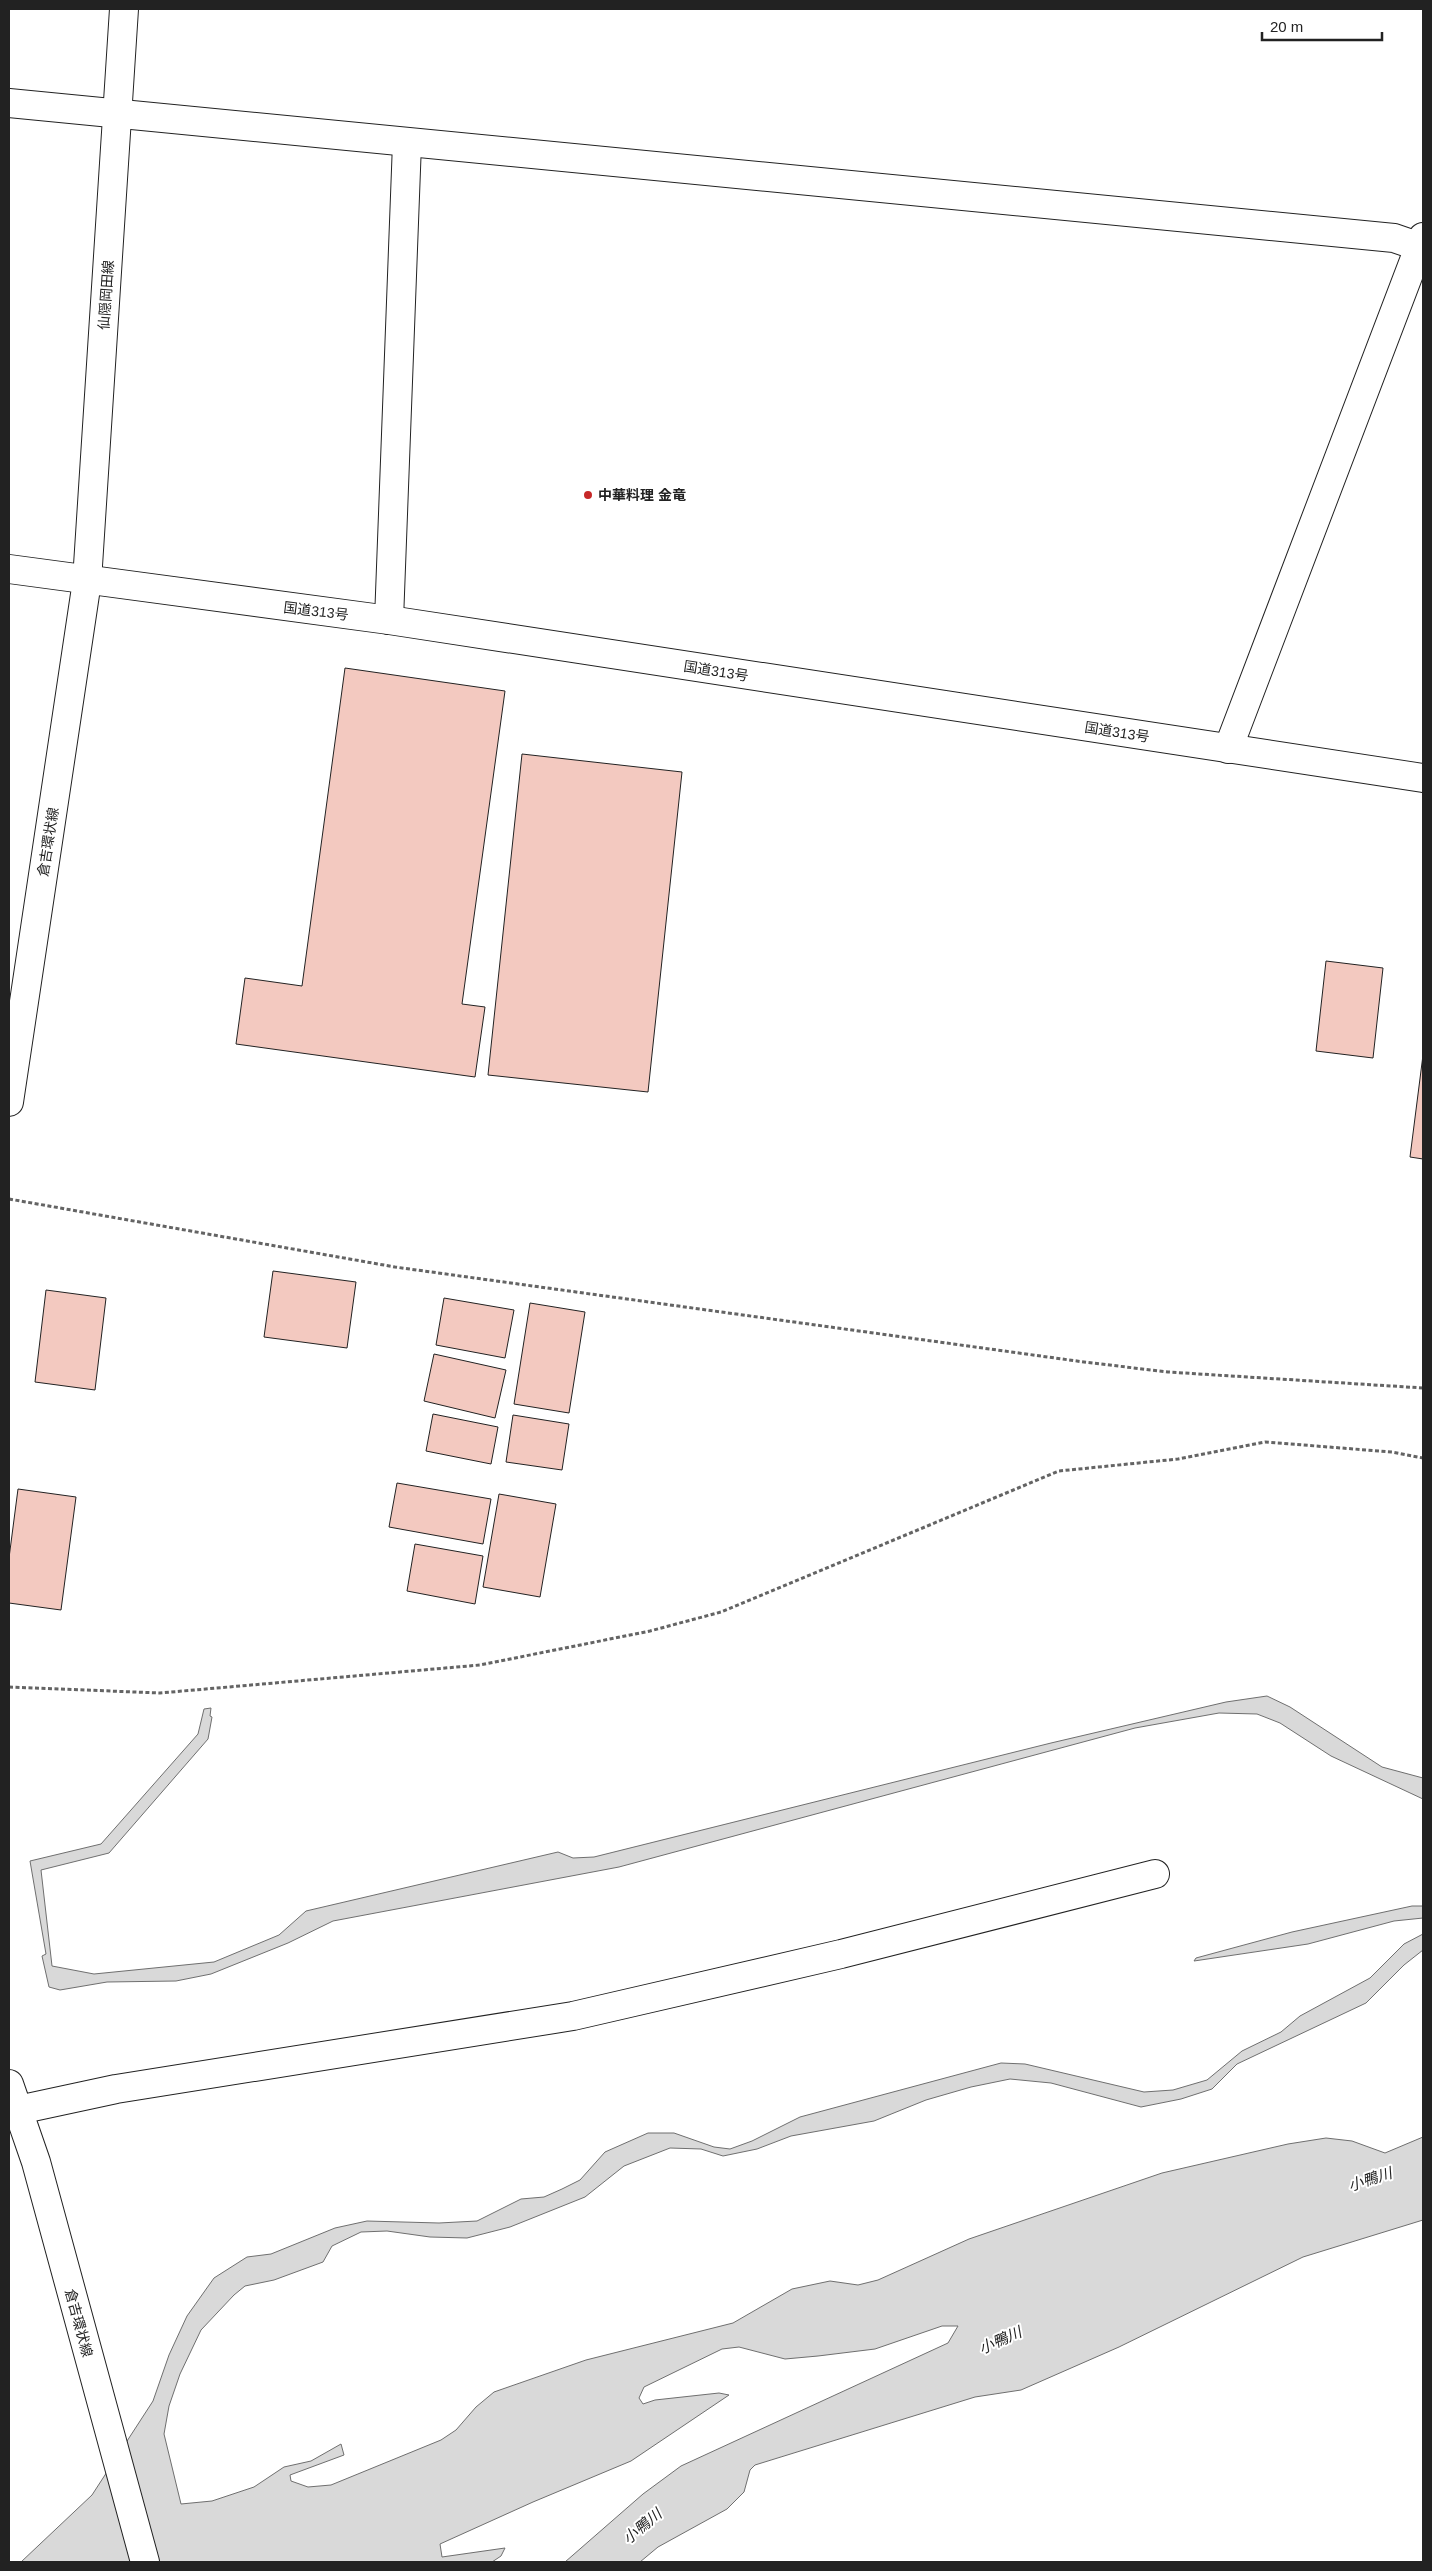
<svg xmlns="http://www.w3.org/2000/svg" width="1432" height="2571" viewBox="0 0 1432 2571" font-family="Helvetica,'Noto Sans JP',sans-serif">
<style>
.water{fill:#d9d9d9;stroke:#6f6f6f}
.building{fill:#f3c9c0;stroke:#222}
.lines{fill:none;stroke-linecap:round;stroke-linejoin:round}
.minor-casing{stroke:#222;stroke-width:30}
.major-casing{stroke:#222;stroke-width:30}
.highway-casing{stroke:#222;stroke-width:30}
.path{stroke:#646464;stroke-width:3;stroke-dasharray:4 2.5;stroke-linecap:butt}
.minor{stroke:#fff;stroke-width:28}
.major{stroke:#fff;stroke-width:28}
.highway{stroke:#fff;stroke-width:28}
.poi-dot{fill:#c62828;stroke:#fff;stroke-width:2}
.labels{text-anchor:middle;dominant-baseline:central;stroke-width:4;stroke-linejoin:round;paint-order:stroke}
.street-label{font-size:14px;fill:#222;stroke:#fff}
.poi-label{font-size:14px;font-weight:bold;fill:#222;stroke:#fff;text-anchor:start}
.water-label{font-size:15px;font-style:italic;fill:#222;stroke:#fff}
</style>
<rect width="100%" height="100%" fill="#fff"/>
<g class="water">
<polygon points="1267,1696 1290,1707 1382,1767 1423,1778 1423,1799 1331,1756 1280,1723 1257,1714 1219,1713 1135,1728 619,1867 333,1921 288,1943 211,1974 176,1981 107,1982 60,1990 49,1987 42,1956 46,1954 30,1861 101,1844 198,1734 204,1709 211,1708 210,1716 212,1717 208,1739 109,1853 41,1870 52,1966 94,1974 214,1962 279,1935 306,1911 558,1852 573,1858 594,1857 1051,1743 1226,1702"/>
<polygon points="1412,1906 1423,1906 1423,1918 1394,1921 1308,1944 1194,1961 1196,1958 1292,1932"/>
<polygon points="1423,1934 1423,1950 1404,1965 1366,2003 1237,2064 1212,2089 1181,2099 1141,2107 1051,2083 1010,2079 971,2087 926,2100 874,2121 791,2136 757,2149 723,2156 701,2149 670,2148 624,2166 585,2197 510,2227 467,2238 430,2237 387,2231 361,2232 332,2246 323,2262 274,2280 245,2286 234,2295 201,2330 180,2374 169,2406 164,2434 181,2504 212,2501 254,2487 284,2467 311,2461 341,2444 344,2455 290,2475 291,2481 308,2487 331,2485 441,2440 456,2430 476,2407 494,2392 586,2360 733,2323 792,2289 830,2281 858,2285 878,2280 969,2239 1162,2173 1288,2144 1326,2138 1352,2141 1385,2153 1423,2137 1423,2220 1303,2257 1119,2347 1021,2390 975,2397 755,2465 750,2470 744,2492 727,2509 658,2547 640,2562 565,2562 643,2494 681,2466 948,2343 958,2326 942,2326 875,2349 818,2356 785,2359 739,2347 722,2349 644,2387 639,2398 643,2404 655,2400 719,2393 729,2395 631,2461 533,2502 440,2544 442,2557 505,2548 501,2556 492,2562 21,2562 92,2495 153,2401 169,2355 187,2316 214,2278 247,2257 271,2254 335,2228 367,2221 439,2223 477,2221 521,2199 544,2197 562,2189 580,2180 605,2152 648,2133 674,2133 714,2147 730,2149 752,2141 800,2117 1001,2063 1025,2064 1144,2092 1173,2090 1207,2080 1242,2051 1281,2032 1300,2016 1370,1978 1404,1944"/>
</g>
<g class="building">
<polygon points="345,668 505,691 462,1004 485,1007 475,1077 236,1044 245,978 302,986"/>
<polygon points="522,754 682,772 648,1092 488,1075"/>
<polygon points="1326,961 1383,968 1373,1058 1316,1051"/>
<polygon points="1423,1055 1423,1159 1410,1157"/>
<polygon points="273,1271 356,1282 347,1348 264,1337"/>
<polygon points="46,1290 106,1298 95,1390 35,1382"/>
<polygon points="444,1298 514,1310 505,1358 436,1345"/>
<polygon points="530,1303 585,1312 569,1413 514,1404"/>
<polygon points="434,1354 506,1370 495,1418 424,1401"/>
<polygon points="433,1414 498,1427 491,1464 426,1451"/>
<polygon points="513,1415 569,1424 562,1470 506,1462"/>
<polygon points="397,1483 491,1499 483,1544 389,1527"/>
<polygon points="18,1489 76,1497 61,1610 9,1603 9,1558"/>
<polygon points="499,1494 556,1504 540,1597 483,1587"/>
<polygon points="415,1544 483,1556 475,1604 407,1591"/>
</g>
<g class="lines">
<g class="minor-casing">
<g id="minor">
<polyline points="9,103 1394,238 1423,248"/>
<polyline points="389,620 407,143"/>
<polyline points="1228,749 1423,237"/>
<polyline points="9,2112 116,2089 573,2016 841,1954 1155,1874"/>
</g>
</g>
<g class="major-casing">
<g id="major">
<polyline points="9,1102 87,581 124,9"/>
<polyline points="9,2084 36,2162 145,2562"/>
</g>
</g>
<g class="highway-casing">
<polyline id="highway" points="9,569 389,620 1423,778"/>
</g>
<g class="path">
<polyline points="9,1199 395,1267 1084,1362 1168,1372 1423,1388"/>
<polyline points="9,1687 160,1693 480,1665 650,1631 721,1612 1059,1471 1178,1459 1265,1442 1392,1452 1423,1458"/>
</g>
<use href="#minor" class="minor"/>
<use href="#major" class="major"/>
<use href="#highway" class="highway"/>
</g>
<circle class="poi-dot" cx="588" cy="495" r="5"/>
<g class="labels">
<g class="street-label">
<text transform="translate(106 295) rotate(-86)">仙隠岡田線</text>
<text transform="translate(316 611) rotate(7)">国道313号</text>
<text transform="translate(716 671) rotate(9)">国道313号</text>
<text transform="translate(1117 732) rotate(9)">国道313号</text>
<text transform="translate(48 842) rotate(-81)">倉吉環状線</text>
<text transform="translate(79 2323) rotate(75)">倉吉環状線</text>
</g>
<g class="poi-label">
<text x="598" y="495">中華料理 金竜</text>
</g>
<g class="water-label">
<text transform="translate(1370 2179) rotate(-18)">小鴨川</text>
<text transform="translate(1000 2340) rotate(-24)">小鴨川</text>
<text transform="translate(642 2526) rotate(-40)">小鴨川</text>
</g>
</g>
<rect width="1432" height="2571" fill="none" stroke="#222222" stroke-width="20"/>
<path d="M1262 32v8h120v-8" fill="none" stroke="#222222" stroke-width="2.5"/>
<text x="1270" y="32" font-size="15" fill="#222222" stroke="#ffffff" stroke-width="4" paint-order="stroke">20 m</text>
</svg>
